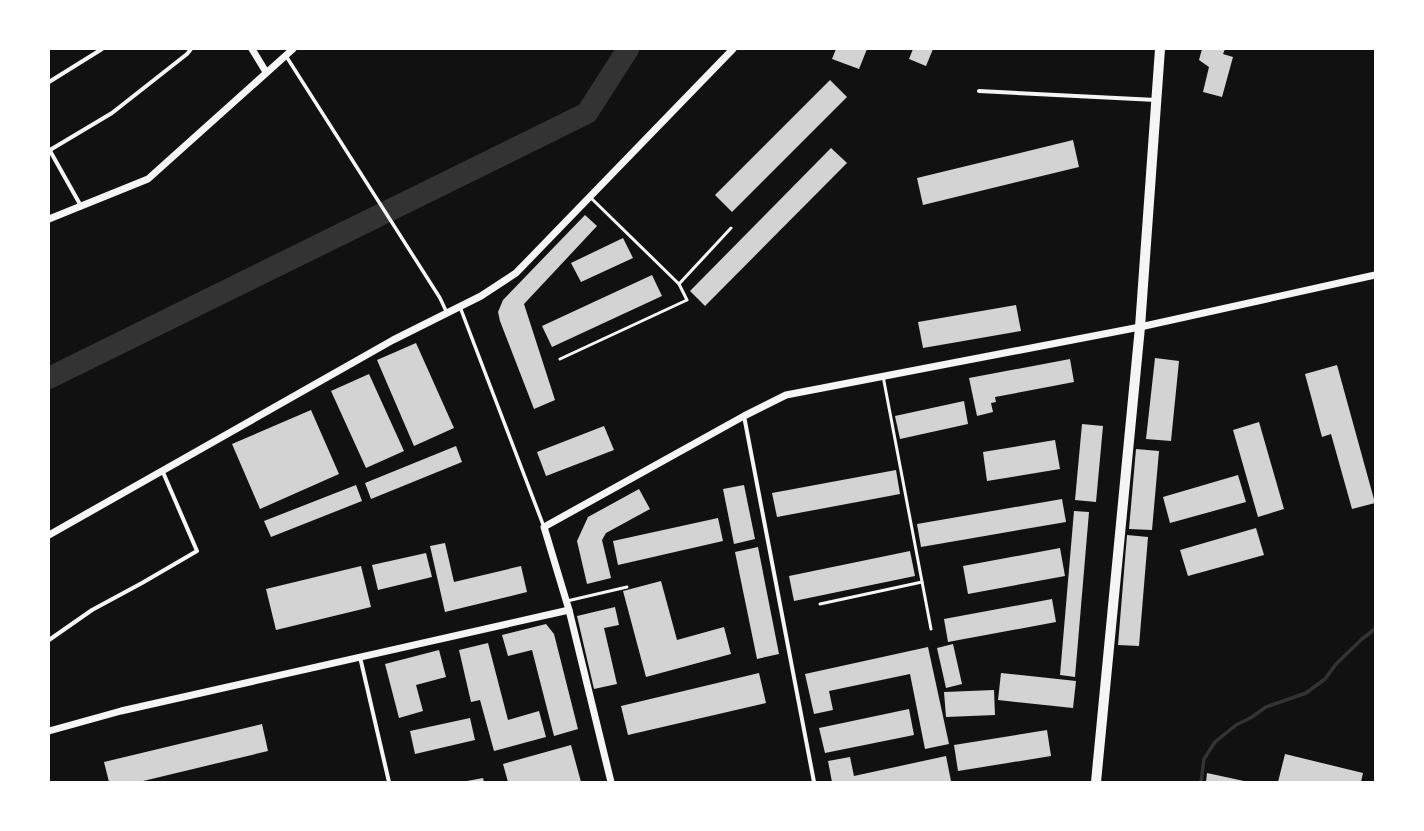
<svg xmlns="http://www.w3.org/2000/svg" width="1424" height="831" viewBox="0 0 1424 831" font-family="Barlow,sans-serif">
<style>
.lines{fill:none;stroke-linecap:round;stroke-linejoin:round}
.stream{stroke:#333;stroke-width:3.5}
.river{stroke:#333;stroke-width:22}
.building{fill:#d3d3d3}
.service{stroke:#f5f5f5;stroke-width:3}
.pedestrian{stroke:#f5f5f5;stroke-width:3.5}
.minor{stroke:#f5f5f5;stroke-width:4}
.tertiary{stroke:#f5f5f5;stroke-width:7}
.primary{stroke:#f5f5f5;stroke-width:10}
</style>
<rect width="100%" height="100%" fill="#111"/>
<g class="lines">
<polyline class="stream" points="1201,782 1204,759 1215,742 1236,725 1252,717 1266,707 1306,693 1325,679 1336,664 1362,639 1375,629"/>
<polyline class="river" points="49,378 587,113 628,49"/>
</g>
<g class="building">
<polygon points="836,49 867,49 859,69 832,59"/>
<polygon points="913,49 933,49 926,66 909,59"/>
<polygon points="1202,49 1225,49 1223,54 1233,57 1222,97 1203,92 1209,67 1199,60"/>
<polygon points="830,80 847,97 732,212 715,195"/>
<polygon points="1073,140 1079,167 923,205 917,178"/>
<polygon points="831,148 847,163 705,306 690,291"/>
<polygon points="585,215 597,226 524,304 555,400 534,409 500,321 498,312 503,300"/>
<polygon points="623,238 633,258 581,282 571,263"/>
<polygon points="652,275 662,296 552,347 542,326"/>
<polygon points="1016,305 1021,331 923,348 918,322"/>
<polygon points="416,343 454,428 414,446 377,360"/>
<polygon points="1155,358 1179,361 1171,441 1146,439"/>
<polygon points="1070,359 1074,382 995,397 996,402 991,403 993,412 977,416 969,378"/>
<polygon points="1337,365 1375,503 1352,509 1331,434 1322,437 1305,374"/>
<polygon points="369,374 404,451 366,468 331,391"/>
<polygon points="964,401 968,424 900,439 895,416"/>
<polygon points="311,410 339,474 260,509 232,444"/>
<polygon points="1259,422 1284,509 1258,517 1233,430"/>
<polygon points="1082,424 1103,426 1096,502 1075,500"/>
<polygon points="604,426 614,450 546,476 537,452"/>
<polygon points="1055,440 1060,469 987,481 983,452"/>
<polygon points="456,446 462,462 371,499 365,483"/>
<polygon points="1136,449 1159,451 1152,530 1129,529"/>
<polygon points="896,470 900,494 777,517 772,493"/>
<polygon points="1238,475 1246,502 1170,523 1163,497"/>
<polygon points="356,485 362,501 271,537 264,521"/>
<polygon points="744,485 755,539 734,544 723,489"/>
<polygon points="639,489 650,509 606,533 602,540 611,578 587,584 577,541 588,517"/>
<polygon points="1062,499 1066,522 921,547 917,524"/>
<polygon points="1074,511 1089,512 1075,677 1060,675"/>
<polygon points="718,518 723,541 618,565 613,541"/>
<polygon points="1256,528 1264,555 1188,576 1180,550"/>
<polygon points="1127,535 1148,537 1139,646 1118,645"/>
<polygon points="445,543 454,582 521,566 527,592 445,612 430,546"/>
<polygon points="758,547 779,654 757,659 735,552"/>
<polygon points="1060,548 1065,576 968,594 963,566"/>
<polygon points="910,551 915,576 794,601 789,576"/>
<polygon points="426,553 432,577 378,590 372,565"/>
<polygon points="361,566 371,607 276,630 266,589"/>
<polygon points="661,581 677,640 724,627 731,654 646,677 623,591"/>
<polygon points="1052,599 1056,622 948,642 944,619"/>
<polygon points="615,607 619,625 604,628 617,684 594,689 577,616"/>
<polygon points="546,624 554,634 578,729 554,736 532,650 508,656 502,635"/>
<polygon points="488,643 508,720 539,711 546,737 494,751 480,700 471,702 459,650"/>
<polygon points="953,644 962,684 946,688 937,648"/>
<polygon points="928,647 949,744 925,749 910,674 829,691 833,710 814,714 805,674"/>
<polygon points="439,650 446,677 416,685 423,711 399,718 385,664"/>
<polygon points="759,673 766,703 628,735 621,706"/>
<polygon points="1001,673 1076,681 1073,708 998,700"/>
<polygon points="994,690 995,715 946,717 944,692"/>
<polygon points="909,709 914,735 825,753 819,728"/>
<polygon points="470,718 475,740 415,754 410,731"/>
<polygon points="262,724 268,751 139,782 109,782 104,762"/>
<polygon points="1047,730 1051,756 958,771 954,745"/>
<polygon points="571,745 581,782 508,782 503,764"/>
<polygon points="1285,754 1363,773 1361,782 1278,782"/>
<polygon points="946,756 951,781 945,782 832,782 828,761 850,757 854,776"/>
<polygon points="1207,773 1244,781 1244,782 1206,782"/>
<polygon points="483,778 484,782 467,782 467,781"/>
</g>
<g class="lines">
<g class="service">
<polyline points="679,284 731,228"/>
<polyline points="560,359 687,300 679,284 590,197"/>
<polyline points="883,376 931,629"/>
<polyline points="567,601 627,587"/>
<polyline points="820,604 922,582"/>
</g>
<g class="pedestrian">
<polyline points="286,56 440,298 447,313"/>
<polyline points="460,307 544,527"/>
</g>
<g class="minor">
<polyline points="49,82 102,49"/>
<polyline points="979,91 1156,100"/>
<polyline points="49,149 81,206"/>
<polyline points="50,150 112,113 187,54 191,49"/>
<polyline points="744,416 814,782"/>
<polyline points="49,640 92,610 142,583 197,551 162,470"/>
<polyline points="360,657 389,782"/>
</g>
<g class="tertiary">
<polyline points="252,49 266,72"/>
<polyline points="49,219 148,179 293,49"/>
<polyline points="49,535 393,340 481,296 516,273 733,49"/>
<polyline points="49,731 121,711 569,610"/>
<polyline points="611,782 569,610 544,527 744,416 786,395 1140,327 1375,275"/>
</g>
<polyline class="primary" points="1096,782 1140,327 1160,49"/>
</g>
<rect width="1424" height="831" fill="none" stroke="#ffffff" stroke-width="100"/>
</svg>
